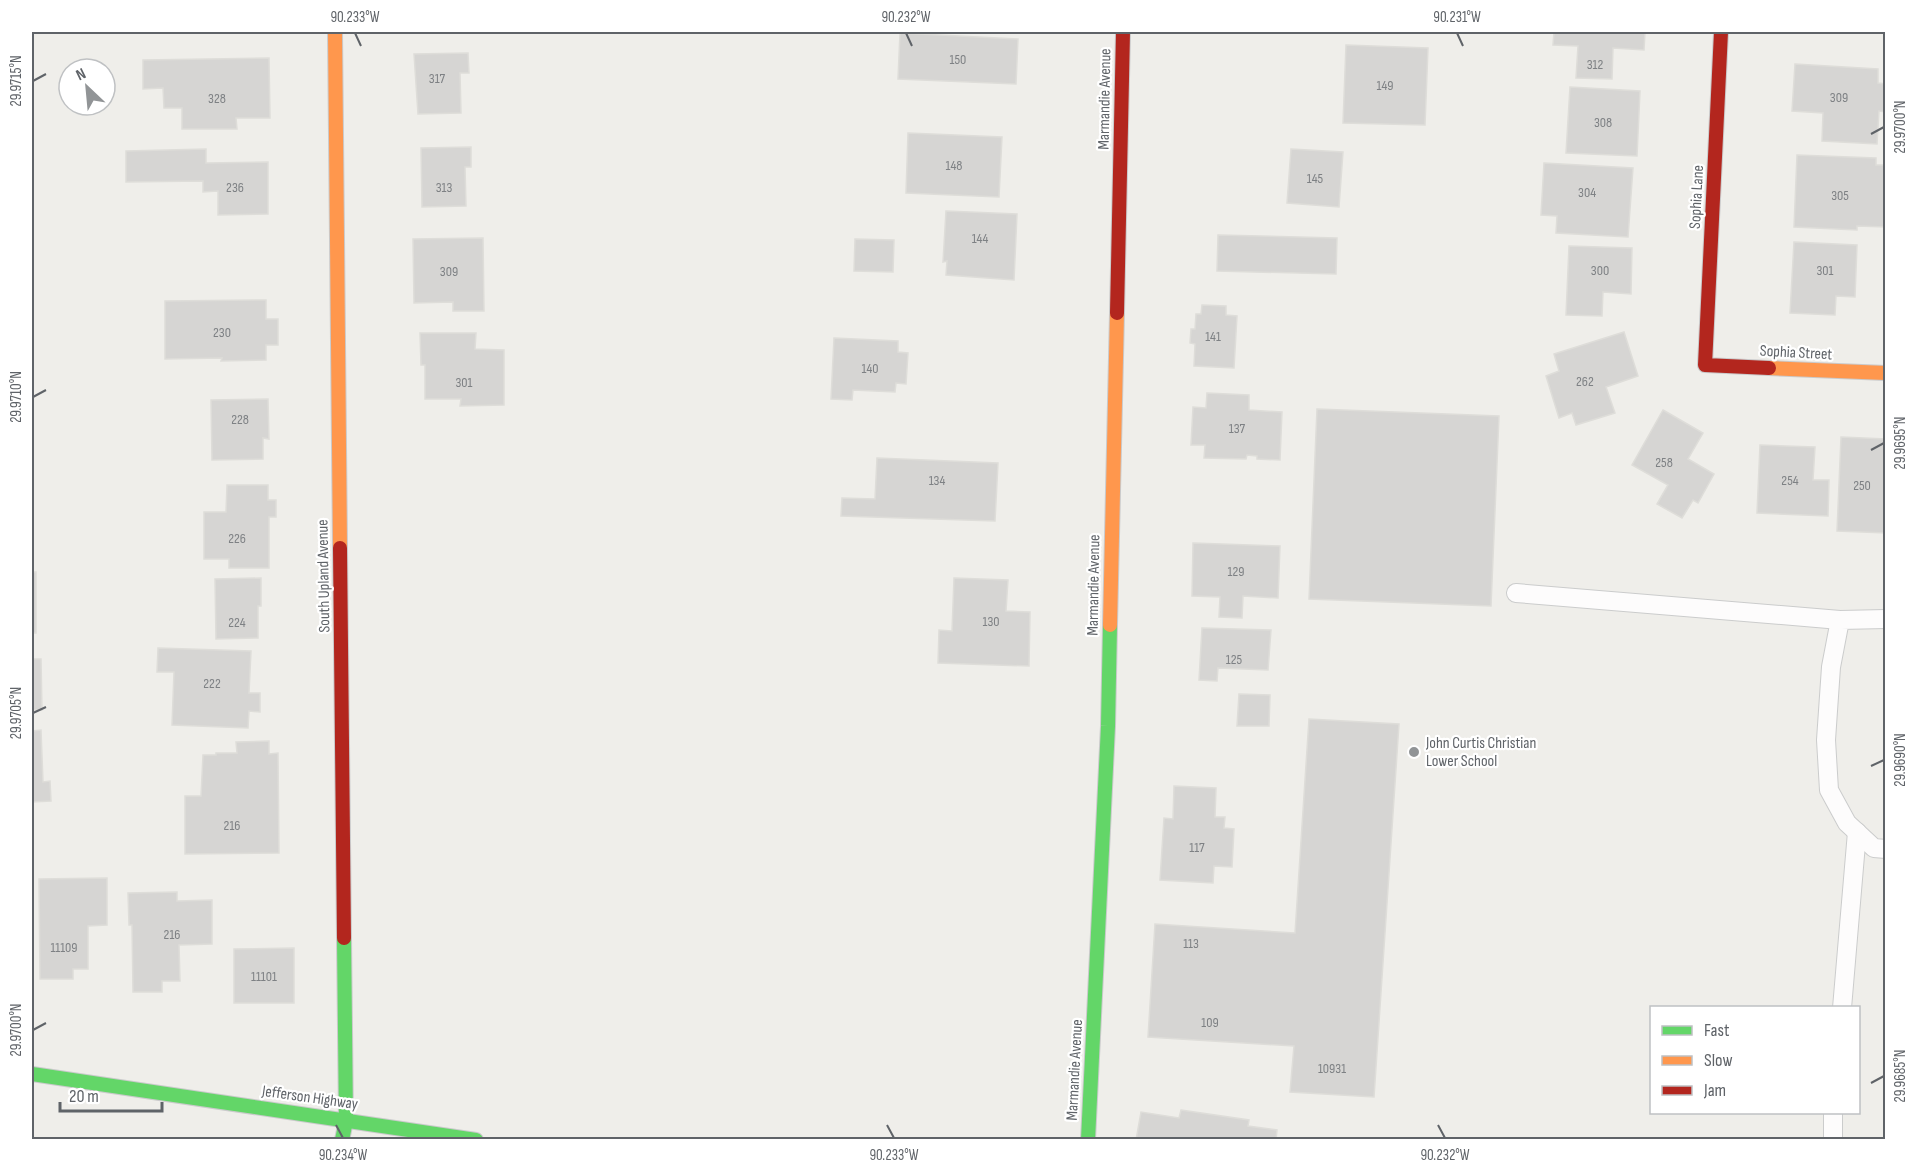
<svg xmlns="http://www.w3.org/2000/svg" width="1917" height="1171" viewBox="0 0 1917 1171" font-family="'Sofia Sans Condensed',sans-serif">
<style>
.building{fill:#d6d5d3;stroke:#deddd9;stroke-width:1.5}
.lines{fill:none;stroke-linecap:round;stroke-linejoin:round}
.lane-casing{stroke:#cbcccc;stroke-width:20}
.fast-casing{stroke:#cacacb;stroke-width:16}
.slow-casing{stroke:#cacacb;stroke-width:16}
.jam-casing{stroke:#cacacb;stroke-width:16}
.lane{stroke:#fdfcfc;stroke-width:18}
.fast{stroke:#63d668;stroke-width:14}
.slow{stroke:#ff974d;stroke-width:14}
.jam{stroke:#b3261e;stroke-width:14}
.ticks{fill:none;stroke:#5f6368;stroke-width:2}
.poi-dot{fill:#919496;stroke:#fff;stroke-width:2}
.labels{text-anchor:middle;dominant-baseline:central;stroke-width:4.5;stroke-linejoin:round;paint-order:stroke}
.number-label{font-size:14px;fill:#7e8184}
.street-label{font-size:16px;fill:#5f6368;stroke:#fff}
.poi-label{font-size:16px;fill:#5f6368;stroke:#fff;text-anchor:start}
.neatline{fill:none;stroke:#5f6368;stroke-width:2}
.ticks-label{font-size:15px;text-anchor:middle;fill:#5f6368}
</style>
<rect width="100%" height="100%" fill="#efeeea"/>
<g class="building">
<polygon points="1554,32 1645,32 1644,50 1613,48 1612,79 1576,78 1578,46 1553,45"/>
<polygon points="900,33 1018,39 1016,84 898,79"/>
<polygon points="1346,45 1428,48 1425,125 1343,123"/>
<polygon points="468,53 469,73 460,73 461,113 418,114 414,54"/>
<polygon points="269,58 270,118 236,118 237,129 182,129 182,108 164,108 163,88 143,89 143,60"/>
<polygon points="1795,64 1878,69 1878,83 1886,84 1886,112 1879,111 1877,144 1822,141 1823,113 1792,111"/>
<polygon points="1570,87 1640,91 1637,156 1566,153"/>
<polygon points="908,133 1002,137 999,197 906,193"/>
<polygon points="471,147 471,167 465,167 466,206 422,207 421,148"/>
<polygon points="206,149 206,163 268,162 268,214 218,215 218,191 203,192 203,181 126,182 126,151"/>
<polygon points="1291,149 1343,152 1339,207 1287,203"/>
<polygon points="1797,155 1876,158 1876,165 1886,165 1886,227 1857,226 1857,230 1794,227"/>
<polygon points="1544,163 1633,168 1628,237 1556,233 1557,216 1541,215"/>
<polygon points="946,211 1017,214 1014,280 946,275 947,261 943,262"/>
<polygon points="1218,235 1337,238 1336,274 1217,271"/>
<polygon points="483,238 484,311 453,311 453,302 414,303 413,239"/>
<polygon points="855,239 894,240 893,272 854,271"/>
<polygon points="1794,242 1857,245 1855,297 1836,296 1835,315 1790,313"/>
<polygon points="1569,246 1632,248 1631,294 1603,292 1602,316 1566,315"/>
<polygon points="266,300 266,319 278,319 278,345 266,345 266,360 221,361 222,358 165,359 165,301"/>
<polygon points="1202,305 1226,306 1226,315 1237,316 1234,368 1194,366 1195,344 1190,343 1191,329 1195,329 1196,314 1201,314"/>
<polygon points="1624,332 1638,376 1606,387 1615,413 1576,425 1572,413 1559,418 1546,376 1559,371 1554,354"/>
<polygon points="420,333 476,333 475,349 504,350 504,405 460,406 461,399 425,399 425,365 421,365"/>
<polygon points="834,338 898,341 898,352 908,353 906,384 896,383 895,392 853,390 852,400 831,399"/>
<polygon points="1207,393 1249,395 1249,410 1282,412 1280,460 1257,459 1257,456 1247,455 1246,459 1204,458 1205,445 1191,445 1193,407 1206,408"/>
<polygon points="268,399 269,439 263,438 263,459 212,460 211,400"/>
<polygon points="1317,409 1499,416 1491,606 1309,599"/>
<polygon points="1663,410 1703,433 1688,459 1714,474 1698,503 1693,500 1682,518 1657,504 1668,485 1632,465"/>
<polygon points="1841,437 1886,439 1886,533 1837,531"/>
<polygon points="1760,445 1815,447 1813,480 1829,480 1828,516 1757,513"/>
<polygon points="877,458 998,463 995,521 841,516 842,498 875,499"/>
<polygon points="227,485 268,485 268,500 276,500 276,517 269,517 269,568 229,568 229,559 204,559 204,512 226,512"/>
<polygon points="1193,543 1280,546 1278,598 1243,596 1242,618 1219,617 1220,597 1192,596"/>
<rect x="32" y="572" width="4" height="61"/>
<polygon points="261,578 261,606 258,606 258,638 216,639 215,579"/>
<polygon points="954,578 1008,580 1006,611 1030,612 1029,666 938,663 939,630 952,631"/>
<polygon points="1202,628 1271,630 1268,670 1218,668 1217,681 1199,680"/>
<polygon points="158,648 251,651 249,693 260,693 260,712 249,711 248,728 172,725 174,672 157,672"/>
<polygon points="32,659 41,659 42,710 32,710"/>
<polygon points="1239,694 1270,695 1269,726 1237,726"/>
<polygon points="1309,719 1399,724 1374,1097 1290,1092 1294,1046 1148,1037 1155,924 1295,933"/>
<polygon points="41,730 43,782 50,781 51,801 32,802 32,731"/>
<polygon points="269,741 269,754 278,753 279,853 185,854 185,796 201,796 203,755 216,755 216,753 237,753 236,742"/>
<polygon points="1174,786 1216,788 1215,817 1225,817 1224,828 1234,829 1232,867 1214,866 1213,883 1160,880 1164,818 1173,819"/>
<polygon points="107,878 107,925 88,926 88,969 73,969 73,979 40,979 39,879"/>
<polygon points="177,892 177,901 212,900 212,944 179,945 180,981 162,981 162,992 133,992 132,925 129,925 128,893"/>
<polygon points="294,948 294,1003 234,1003 234,949"/>
<polygon points="1181,1110 1249,1120 1248,1126 1277,1130 1276,1140 1136,1140 1141,1112 1179,1118"/>
</g>
<g class="lines">
<g class="lane-casing">
<g id="lane">
<polyline points="1516,593 1840,620"/>
<polyline points="1886,619 1840,620 1831,667 1826,740 1829,790 1847,823 1874,848 1886,849"/>
<polyline points="1842,1008 1857,832"/>
<polyline points="1833,1140 1833,1112"/>
</g>
</g>
<g class="fast-casing">
<g id="fast">
<polyline points="32,1074 476,1140"/>
<polyline points="342,1140 346,1121 344,938"/>
<polyline points="1088,1140 1108,726 1110,625"/>
</g>
</g>
<g class="slow-casing">
<g id="slow">
<polyline points="335,32 340,548"/>
<polyline points="1769,368 1886,373"/>
<polyline points="1110,625 1117,313"/>
</g>
</g>
<g class="jam-casing">
<g id="jam">
<polyline points="1721,32 1705,365 1769,368"/>
<polyline points="1117,313 1123,32"/>
<polyline points="340,548 344,938"/>
</g>
</g>
<use href="#lane" class="lane"/>
<use href="#fast" class="fast"/>
<use href="#slow" class="slow"/>
<use href="#jam" class="jam"/>
</g>
<path class="ticks" d="M355 33 361 46M906 33 912 46M1457 33 1463 46M33 81 46 74M1871 134 1884 127M33 397 46 390M1871 450 1884 443M33 713 46 707M1871 766 1884 760M33 1030 46 1023M1871 1083 1884 1076M336 1125 343 1138M887 1125 894 1138M1438 1125 1445 1138"/>
<circle class="poi-dot" cx="1414" cy="752" r="6"/>
<g class="labels">
<g class="number-label">
<text x="958" y="59">150</text>
<text x="1595" y="64">312</text>
<text x="437" y="78">317</text>
<text x="1385" y="85">149</text>
<text x="1839" y="97">309</text>
<text x="217" y="98">328</text>
<text x="1603" y="122">308</text>
<text x="954" y="165">148</text>
<text x="1315" y="178">145</text>
<text x="235" y="187">236</text>
<text x="444" y="187">313</text>
<text x="1587" y="192">304</text>
<text x="1840" y="195">305</text>
<text x="980" y="238">144</text>
<text x="1600" y="270">300</text>
<text x="1825" y="270">301</text>
<text x="449" y="271">309</text>
<text x="222" y="332">230</text>
<text x="1213" y="336">141</text>
<text x="870" y="368">140</text>
<text x="1585" y="381">262</text>
<text x="464" y="382">301</text>
<text x="240" y="419">228</text>
<text x="1237" y="428">137</text>
<text x="1664" y="462">258</text>
<text x="937" y="480">134</text>
<text x="1790" y="480">254</text>
<text x="1862" y="485">250</text>
<text x="237" y="538">226</text>
<text x="1236" y="571">129</text>
<text x="991" y="621">130</text>
<text x="237" y="622">224</text>
<text x="1234" y="659">125</text>
<text x="212" y="683">222</text>
<text x="232" y="825">216</text>
<text x="1197" y="847">117</text>
<text x="172" y="934">216</text>
<text x="1191" y="943">113</text>
<text x="64" y="947">11109</text>
<text x="264" y="976">11101</text>
<text x="1210" y="1022">109</text>
<text x="1332" y="1068">10931</text>
</g>
<g class="street-label">
<text transform="translate(1105 99) rotate(-89)">Marmandie Avenue</text>
<text transform="translate(1697 197) rotate(-87)">Sophia Lane</text>
<text transform="translate(1796 353) rotate(3)">Sophia Street</text>
<text transform="translate(324 576) rotate(-91)">South Upland Avenue</text>
<text transform="translate(1094 585) rotate(-89)">Marmandie Avenue</text>
<text transform="translate(1075 1070) rotate(-87)">Marmandie Avenue</text>
<text transform="translate(310 1098) rotate(8)">Jefferson Highway</text>
</g>
<g class="poi-label">
<text x="1426" y="743">John Curtis Christian<tspan x="1426" dy="18">Lower School</tspan></text>
</g>
</g>
<rect width="1917" height="1171" fill="none" stroke="#ffffff" stroke-width="66"/>
<rect x="1650" y="1006" width="210" height="108" fill="#ffffff" stroke="#bfc1c3" stroke-width="1.5"/>
<rect x="1662" y="1026" width="30" height="9" fill="#63d668" stroke="#bfc1c3" stroke-width="1.5"/>
<text x="1704" y="1036" font-size="18" fill="#5f6368">Fast</text>
<rect x="1662" y="1056" width="30" height="9" fill="#ff974d" stroke="#bfc1c3" stroke-width="1.5"/>
<text x="1704" y="1066" font-size="18" fill="#5f6368">Slow</text>
<rect x="1662" y="1086" width="30" height="9" fill="#b3261e" stroke="#bfc1c3" stroke-width="1.5"/>
<text x="1704" y="1096" font-size="18" fill="#5f6368">Jam</text>
<g transform="translate(87 87) rotate(334)"><circle r="28" fill="#ffffff" stroke="#bfc1c3" stroke-width="1.5"/>
<path d="M0-4.5L10 22L0 15L-10 22Z" fill="#919496"/>
<text y="-9" font-size="16" font-weight="bold" text-anchor="middle" fill="#5f6368">N</text>
</g>
<path d="M60 1102v9h102v-9" fill="none" stroke="#5f6368" stroke-width="3"/>
<text x="69" y="1102" font-size="18" fill="#5f6368" stroke="#ffffff" stroke-width="4.5" paint-order="stroke">20 m</text>
<rect x="33" y="33" width="1851" height="1105" class="neatline"/>
<g class="ticks-label">
<text x="355" y="22">90.233°W</text>
<text x="906" y="22">90.232°W</text>
<text x="1457" y="22">90.231°W</text>
<text transform="translate(16 81) rotate(-90)" y="5">29.9715°N</text>
<text transform="translate(1900 127) rotate(-90)" y="5">29.9700°N</text>
<text transform="translate(16 397) rotate(-90)" y="5">29.9710°N</text>
<text transform="translate(1900 443) rotate(-90)" y="5">29.9695°N</text>
<text transform="translate(16 713) rotate(-90)" y="5">29.9705°N</text>
<text transform="translate(1900 760) rotate(-90)" y="5">29.9690°N</text>
<text transform="translate(16 1030) rotate(-90)" y="5">29.9700°N</text>
<text transform="translate(1900 1076) rotate(-90)" y="5">29.9685°N</text>
<text x="343" y="1160">90.234°W</text>
<text x="894" y="1160">90.233°W</text>
<text x="1445" y="1160">90.232°W</text>
</g>
</svg>
